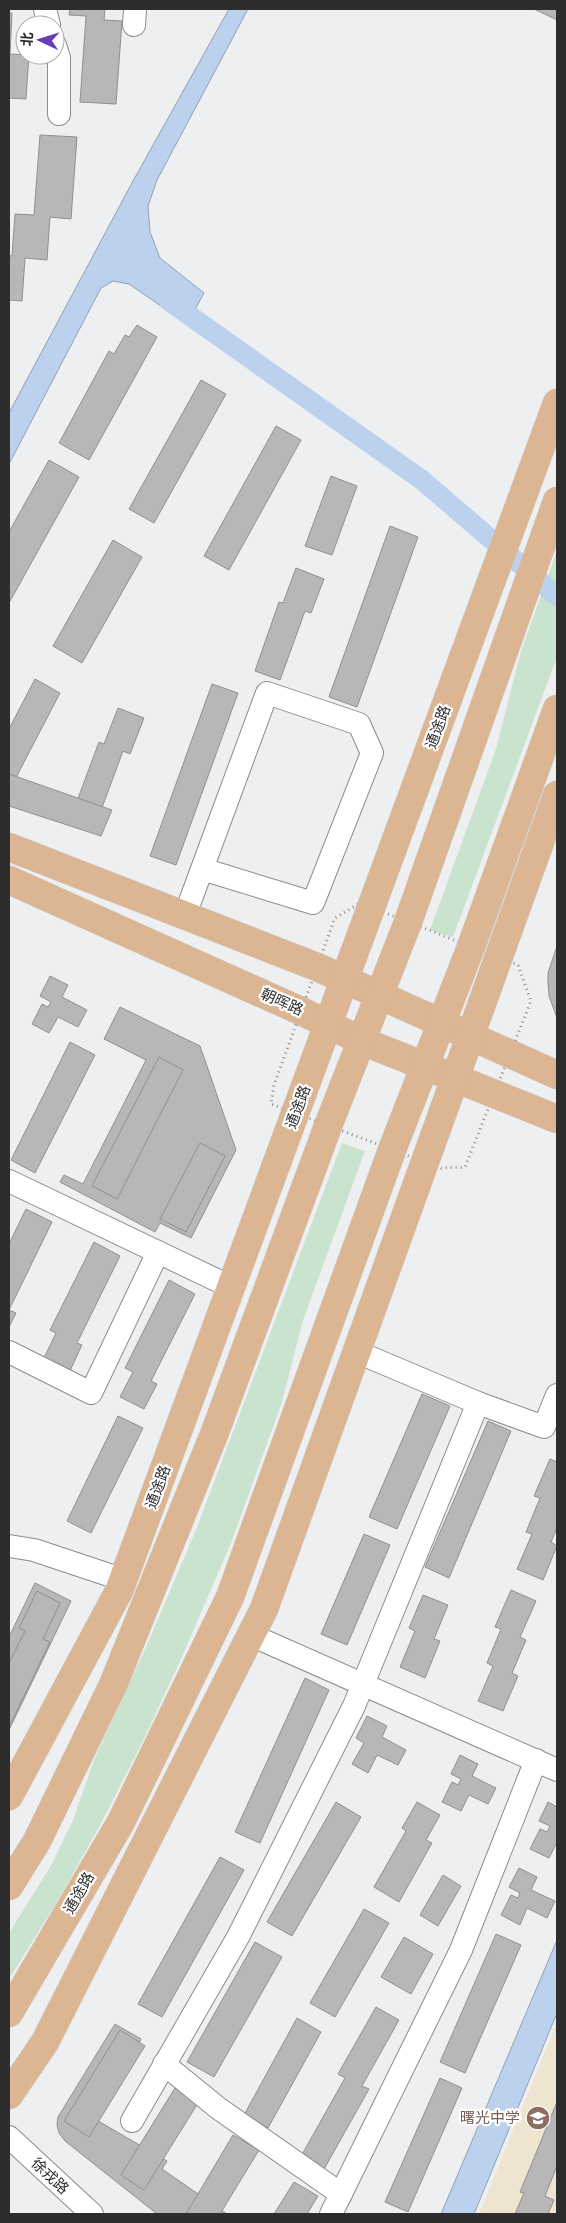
<svg xmlns="http://www.w3.org/2000/svg" width="566" height="2223" viewBox="0 0 566 2223" font-family="Raleway,'Noto Sans SC',sans-serif">
<style>
.education{fill:#eee4cf}
.green{fill:#cae3ce}
.water{fill:#bcd1ee;stroke:#91a0b4}
.lines{fill:none;stroke-linecap:round;stroke-linejoin:round}
.canal{stroke:#bcd1ee;stroke-width:20}
.building{fill:#b7b7b8;stroke:#919091}
.minor-casing{stroke:#8b8c8d;stroke-width:24}
.major-casing{stroke:#cdcdcd;stroke-width:29}
.path{stroke:#8d8d8e;stroke-width:3;stroke-dasharray:1 4;stroke-linecap:butt}
.minor{stroke:#fff;stroke-width:22}
.major{stroke:#dcb592;stroke-width:28}
.labels{text-anchor:middle;dominant-baseline:central;stroke-width:4.5;stroke-linejoin:round;paint-order:stroke}
.street-label{font-size:15px;fill:#2d2d2d;stroke:#fff}
.education-label{font-size:15px;fill:#785e54;stroke:#fff;text-anchor:end}
</style>
<rect width="100%" height="100%" fill="#eeeff0"/>
<polygon class="education" points="557,2022 557,2214 479,2214"/>
<g class="green">
<polygon points="557,551 557,657 453,937 430,930 496,749 521,651"/>
<polygon points="342,1143 365,1151 303,1320 282,1402 231,1543 181,1659 141,1745 99,1827 63,1892 9,1979 9,1933 52,1864 73,1820 96,1755 146,1647 196,1530"/>
</g>
<g class="water">
<polygon points="229,9 248,9 157,180 148,206 150,232 160,258 204,293 187,324 129,284 113,281 101,288 9,464 9,413 133,181"/>
<polygon points="557,1940 557,2013 474,2214 441,2214"/>
</g>
<g class="lines">
<polyline class="canal" points="169,301 422,480 557,596"/>
</g>
<g class="building">
<polygon points="70,9 105,9 104,20 122,21 116,104 80,102 86,16 69,15"/>
<polygon points="534,9 557,9 557,20"/>
<polygon points="9,13 12,13 10,54 29,55 26,99 9,98"/>
<polygon points="40,135 77,137 71,219 50,217 47,260 25,258 22,301 9,300 9,256 12,256 15,214 34,215"/>
<polygon points="137,325 157,337 89,460 59,443 109,351 114,354 125,335 129,337"/>
<polygon points="201,380 226,394 154,523 129,509"/>
<polygon points="276,426 301,440 229,570 204,556"/>
<polygon points="49,460 79,477 9,603 9,532"/>
<polygon points="331,476 357,486 332,555 305,546"/>
<polygon points="390,526 418,537 357,707 329,697"/>
<polygon points="113,540 142,557 82,663 53,646"/>
<polygon points="296,568 324,579 311,613 305,611 280,680 255,671 279,602 283,603"/>
<polygon points="35,679 60,693 9,791 9,729"/>
<polygon points="212,684 238,693 176,865 150,856"/>
<polygon points="118,708 144,718 130,754 123,751 94,829 70,820 99,742 104,744"/>
<polygon points="9,774 112,810 101,836 9,806"/>
<polygon points="557,946 557,1018 549,996 548,982 548,973"/>
<polygon points="50,976 68,985 62,997 87,1010 78,1027 58,1017 49,1033 32,1024 42,1004 48,1007 51,1002 40,996"/>
<polygon points="120,1007 200,1046 236,1150 191,1238 160,1223 155,1232 60,1182 64,1175 83,1184 146,1060 104,1039"/>
<polygon points="70,1042 95,1055 35,1173 11,1160"/>
<polygon points="159,1057 183,1070 117,1199 92,1186"/>
<polygon points="200,1143 225,1156 186,1232 160,1219"/>
<polygon points="26,1209 52,1222 9,1310 16,1313 9,1327 9,1244"/>
<polygon points="94,1242 120,1256 77,1343 82,1345 69,1373 43,1360 56,1333 50,1330"/>
<polygon points="169,1280 195,1294 151,1381 157,1384 144,1409 120,1397 133,1372 125,1368"/>
<polygon points="422,1394 450,1406 397,1529 369,1517"/>
<polygon points="118,1416 143,1428 91,1533 67,1521"/>
<polygon points="488,1421 511,1431 449,1578 425,1567"/>
<polygon points="550,1459 557,1462 557,1528 551,1542 557,1546 543,1580 517,1569 532,1534 526,1532 540,1498 534,1496"/>
<polygon points="364,1534 390,1545 347,1645 321,1634"/>
<polygon points="35,1583 71,1601 9,1730 9,1637"/>
<polygon points="511,1590 536,1601 520,1637 526,1640 512,1673 518,1676 503,1711 478,1701 493,1666 487,1663 501,1629 495,1627"/>
<polygon points="37,1591 60,1603 43,1639 50,1642 9,1727 9,1663 25,1631 19,1628"/>
<polygon points="423,1595 448,1605 434,1639 440,1641 425,1678 400,1667 415,1631 409,1628"/>
<polygon points="305,1678 329,1690 260,1843 235,1832"/>
<polygon points="367,1716 387,1726 382,1737 406,1750 398,1765 377,1755 368,1773 352,1764 364,1743 356,1738"/>
<polygon points="460,1755 478,1764 472,1776 496,1788 488,1804 469,1795 461,1811 442,1802 452,1782 458,1785 461,1779 451,1774"/>
<polygon points="336,1802 361,1817 292,1936 267,1922"/>
<polygon points="417,1802 440,1815 426,1840 432,1843 399,1902 374,1887 406,1831 402,1828"/>
<polygon points="548,1802 557,1807 557,1842 549,1858 530,1849 540,1829 547,1832 550,1826 539,1821"/>
<polygon points="220,1857 244,1870 162,2017 138,2004"/>
<polygon points="519,1868 537,1877 531,1890 555,1901 547,1918 527,1908 520,1925 501,1915 511,1895 518,1898 520,1893 509,1887"/>
<polygon points="443,1875 461,1886 438,1926 420,1915"/>
<polygon points="364,1909 389,1923 335,2017 310,2003"/>
<polygon points="496,1934 521,1945 465,2073 440,2062"/>
<polygon points="404,1937 433,1954 411,1994 381,1977"/>
<polygon points="255,1942 282,1957 214,2077 187,2062"/>
<polygon points="376,2007 399,2020 362,2086 369,2089 323,2171 300,2158 345,2078 338,2074"/>
<polygon points="297,2018 321,2032 268,2128 244,2115"/>
<polygon points="115,2024 141,2039 93,2118 167,2161 162,2169 227,2214 157,2214 65,2141 59,2133 57,2125 58,2117"/>
<polygon points="120,2030 145,2046 89,2137 64,2121"/>
<polygon points="440,2078 462,2088 408,2212 385,2202"/>
<polygon points="175,2088 198,2103 144,2190 121,2175"/>
<polygon points="557,2102 557,2166 545,2196 554,2200 548,2214 515,2214 524,2193 520,2192"/>
<polygon points="233,2135 259,2150 220,2214 186,2214"/>
<polygon points="294,2182 318,2196 307,2214 274,2214"/>
</g>
<g class="lines">
<g class="minor-casing">
<g id="minor">
<polyline points="45,9 49,25"/>
<polyline points="134,25 135,9"/>
<polyline points="55,45 59,58 59,114"/>
<polyline points="185,915 267,693 359,724 372,753 313,903 202,869"/>
<polyline points="9,1181 231,1287"/>
<polyline points="9,1352 91,1393 158,1252"/>
<polyline points="357,1352 478,1403 544,1427 557,1395"/>
<polyline points="9,1546 34,1550 124,1580"/>
<polyline points="251,1635 557,1770"/>
<polyline points="164,2064 218,2108 341,2194"/>
<polyline points="132,2121 238,1937 354,1706 478,1403"/>
<polyline points="9,2137 92,2214"/>
<polyline points="331,2214 461,1950 536,1760"/>
</g>
</g>
<g class="major-casing">
<g id="major">
<polyline points="9,847 317,967 557,1075"/>
<polyline points="9,880 301,1011 362,1041 557,1119"/>
<polyline points="9,1796 119,1591 557,403"/>
<polyline points="9,1886 37,1841 113,1685 215,1432 328,1126 408,922 557,501"/>
<polyline points="9,2013 121,1822 230,1597 392,1150 471,947 557,709"/>
<polyline points="9,2095 45,2042 264,1609 557,795"/>
</g>
</g>
<polygon class="path" points="360,903 518,965 531,1001 465,1167 441,1168 271,1104 274,1085 335,918"/>
<use href="#minor" class="minor"/>
<use href="#major" class="major"/>
</g>
<defs>
<g id="school-disc" transform="scale(1.25)"><circle r="9.5" fill="#8d6e63" stroke="#fff"/><path d="M0-5L7-2L0 1L-7-2ZM-4 1L0 2.5L4 1V4Q0 6-4 4Z" fill="#fff"/></g>
</defs>
<g fill-rule="evenodd">
<use href="#school-disc" x="538" y="2118"/>
</g>
<g class="labels">
<g class="street-label">
<text transform="translate(438 727) rotate(-70)">通途路</text>
<text transform="translate(282 1002) rotate(24)">朝晖路</text>
<text transform="translate(298 1107) rotate(-70)">通途路</text>
<text transform="translate(158 1487) rotate(-70)">通途路</text>
<text transform="translate(79 1893) rotate(-60)">通途路</text>
<text transform="translate(50 2176) rotate(43)">徐戎路</text>
</g>
<g class="education-label">
<text x="520" y="2118">曙光中学</text>
</g>
</g>
<rect width="566" height="2223" fill="none" stroke="#2d2d2d" stroke-width="20"/>
<g transform="translate(40 40) rotate(274)"><circle r="24" fill="#ffffff" stroke="#ababab"/>
<path d="M0-4L9 19L0 12L-9 19Z" fill="#673eb6"/>
<text y="-8" font-size="14" font-weight="bold" text-anchor="middle" fill="#2d2d2d">北</text>
</g>
</svg>
